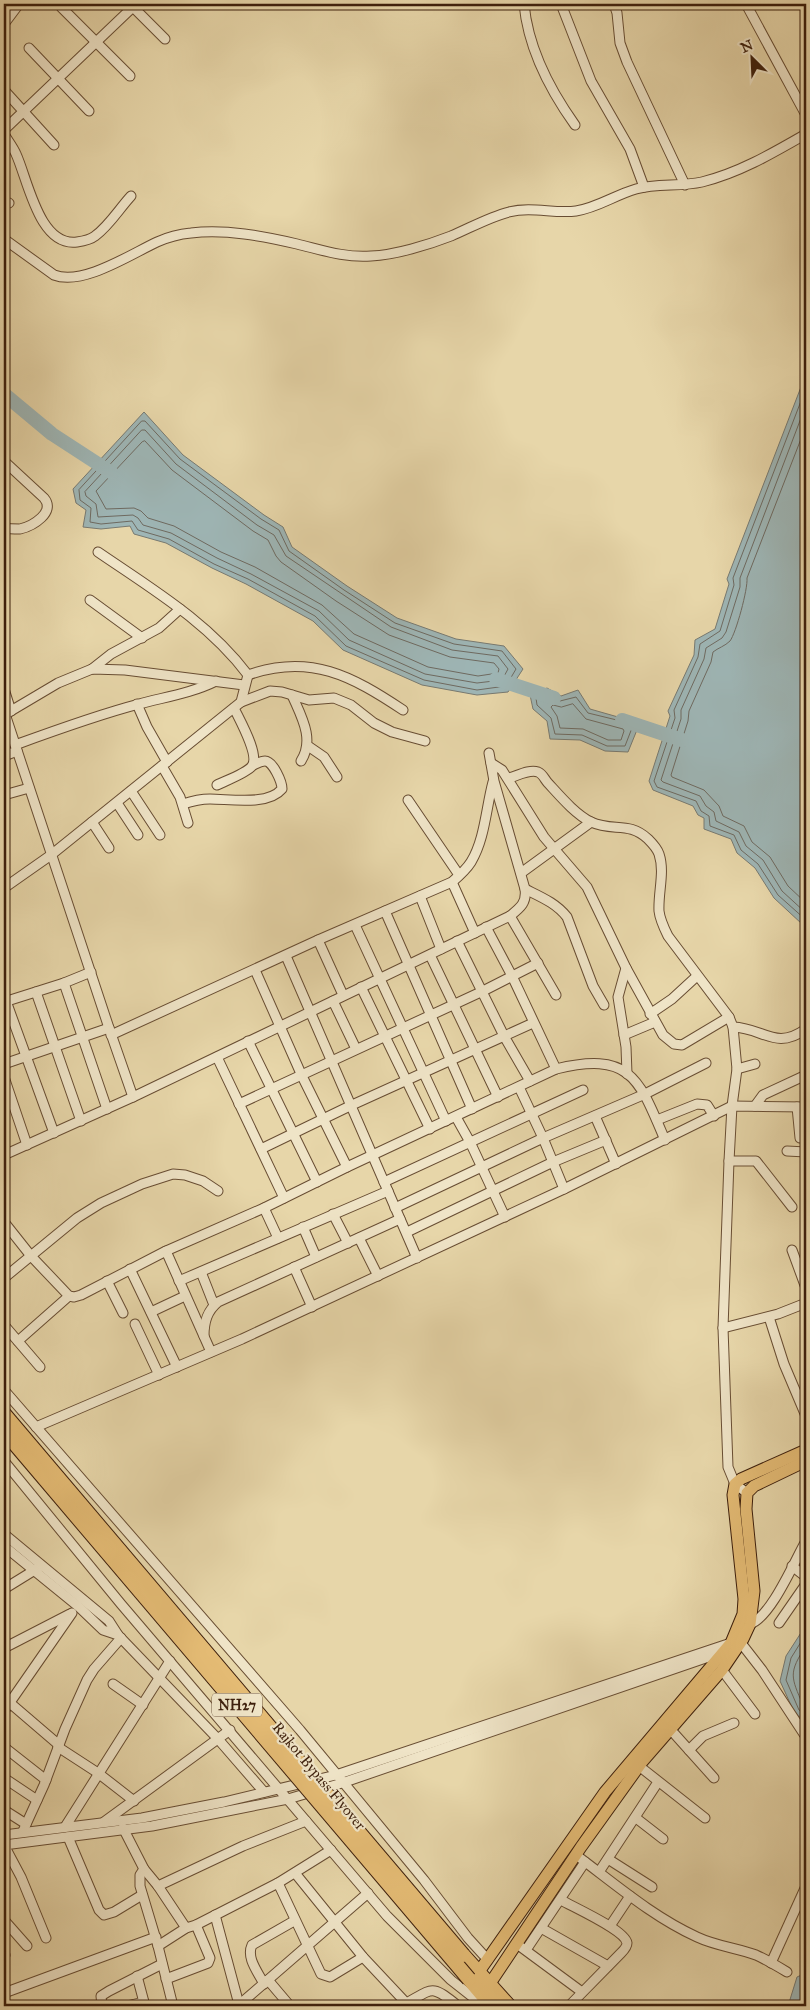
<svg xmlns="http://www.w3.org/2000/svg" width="810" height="2010" viewBox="0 0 810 2010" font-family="'IM FELL Great Primer',serif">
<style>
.water{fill:#9eb6b6;stroke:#777a72}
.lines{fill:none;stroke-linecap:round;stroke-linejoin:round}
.shore{stroke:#6e6a61;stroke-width:1}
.river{stroke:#9eb6b6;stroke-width:14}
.minor-casing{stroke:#684d33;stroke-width:11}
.major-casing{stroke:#3d1f0c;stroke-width:13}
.highway-casing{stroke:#3d1f0c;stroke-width:16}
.minor{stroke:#efe4c7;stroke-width:9}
.major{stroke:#e4bb74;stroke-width:11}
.highway{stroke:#e4bb74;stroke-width:14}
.highway-bridge-casing{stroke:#3d1f0c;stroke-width:16;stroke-linecap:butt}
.highway-bridge{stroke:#e4bb74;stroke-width:14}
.labels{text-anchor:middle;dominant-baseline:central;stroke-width:4.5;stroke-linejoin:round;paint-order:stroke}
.shield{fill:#efe4c7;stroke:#725a44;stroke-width:1}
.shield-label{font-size:14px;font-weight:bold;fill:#3d1f0c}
.street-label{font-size:15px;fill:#3d1f0c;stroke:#efe4c7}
</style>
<rect width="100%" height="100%" fill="#e7d6a9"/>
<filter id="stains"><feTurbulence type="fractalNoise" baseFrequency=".004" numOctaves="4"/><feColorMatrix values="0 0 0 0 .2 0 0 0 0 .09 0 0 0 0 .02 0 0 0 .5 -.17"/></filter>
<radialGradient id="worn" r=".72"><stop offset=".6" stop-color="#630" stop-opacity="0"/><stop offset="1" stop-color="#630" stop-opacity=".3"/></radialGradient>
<g class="water">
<polygon points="806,374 806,925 802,924 774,898 755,868 737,853 731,839 704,829 704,818 698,815 693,806 653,790 649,781 670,716 668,711 694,655 695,640 715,629 729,584 727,579"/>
<polygon points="144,412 183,455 264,515 283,527 292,547 347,586 397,618 456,639 504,646 523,669 508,692 477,695 422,685 343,650 313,621 246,584 212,568 166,543 134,534 130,526 101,529 83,527 86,510 76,503 73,489"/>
<polygon points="547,688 561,696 578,690 590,709 618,717 627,717 639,725 628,752 605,751 580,740 550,739 547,721 533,709 530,695"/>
<polygon points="806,1625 806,1721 795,1714 780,1681 786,1656"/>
<polygon points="806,1973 806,2006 788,2006 797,1977"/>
</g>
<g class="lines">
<g class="shore">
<polyline points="806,388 733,578 734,585 720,631 700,644 698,657 674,710 675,718 654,781 657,787 696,801 701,811 709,816 710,826 734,835 741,850 758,864 778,895 806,920"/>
<polyline points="806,405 740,578 740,587 726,632 722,638 706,648 704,659 681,710 681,719 661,780 663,782 700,796 706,806 714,812 716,821 739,832 746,846 763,860 782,891 806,913"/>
<polygon points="142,421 145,421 180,459 261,519 279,530 289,551 344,590 395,623 454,644 502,651 516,669 506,686 477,690 424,680 346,646 315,616 248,579 214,564 169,539 138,530 132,521 101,524 90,522 91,508 80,500 79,490"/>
<path d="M806 426 747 578C748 589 736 633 730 641 725 646 718 648 713 652L711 662 689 711 688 721 671 775 672 777 704 790 719 806 723 816 744 826 752 842 770 857 788 886 806 903"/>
<polygon points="142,430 145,430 176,464 257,525 274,535 286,556 391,627 452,650 498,656 508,669 502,680 477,683 425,674 349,640 319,611 251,574 217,558 171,533 143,525 138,518 133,515 98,517 96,504 86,496 85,492"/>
<polygon points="145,441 172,470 253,531 268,540 276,556 281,562 336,601 389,635 450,657 494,663 499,669 498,673 478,676 428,667 354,634 322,605 255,567 221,552 174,526 148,518 141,511 134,508 106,509 96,491 142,442"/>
<polygon points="546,694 560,701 576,697 588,713 625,722 632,728 625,746 607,746 582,735 555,734 551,718 537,705 536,698"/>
<polygon points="573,704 586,719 623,729 624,731 621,740 608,740 583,729 560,728 557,716 551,707 553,705 561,707"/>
<polyline points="806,1634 791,1658 786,1680 799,1710 806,1715"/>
<path d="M806 1646C788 1673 791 1677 803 1705L806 1707"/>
</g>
<g class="river">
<polyline points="4,394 52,434 112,473"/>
<polyline points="496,679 554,698"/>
<polyline points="622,720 682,740"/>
</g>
<g class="minor-casing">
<g id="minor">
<polyline points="130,4 165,39"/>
<path d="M524 4C528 47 550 90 575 125"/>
<polyline points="561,4 591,81 630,149 644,187"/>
<polyline points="614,4 617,13 620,43 627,62 685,185"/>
<polyline points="746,4 806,115"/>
<polyline points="61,7 130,76"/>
<polyline points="4,24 19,4"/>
<polyline points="29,48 89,111"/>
<polyline points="4,90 54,145"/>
<polyline points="4,130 136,4"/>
<path d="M4 134C8 141 13 147 16 154 28 180 39 247 77 242 84 241 90 240 95 236 109 226 119 209 131 196"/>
<polyline points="4,201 9,203"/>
<path d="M4 239 54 275C83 286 131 254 157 242 168 237 180 234 191 233 226 229 263 236 297 244 322 250 345 258 371 256 395 255 428 245 451 236 470 228 489 217 509 212 532 206 554 214 576 211 597 208 615 195 636 189 657 183 680 187 702 182 739 173 773 153 806 134"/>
<path d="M4 461 44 498C56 512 33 526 20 529 15 529 9 529 4 528"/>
<path d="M98 552C152 589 208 622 248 675"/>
<polyline points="90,600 142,638"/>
<polyline points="92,669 111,654 159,628 180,609"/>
<path d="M248 675C310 653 352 676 403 710"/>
<polyline points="4,689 11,711"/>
<path d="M292 695C301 716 315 739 301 761"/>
<polyline points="241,702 270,691 282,692 309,700 334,698 351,705 374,723 392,732 425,741"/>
<polyline points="137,704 147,727 167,762"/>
<path d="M5 714 109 1028 133 1097C259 1036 384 977 510 916 520 908 527 903 525 889L494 781 489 753"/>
<polyline points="4,715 58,683 92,669 125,670 244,685"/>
<path d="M15 745C56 730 97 715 139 704 165 697 192 693 216 681"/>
<polyline points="308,746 324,757 337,777"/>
<polyline points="4,756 17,751"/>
<polyline points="491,763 502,770 544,837 587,887 626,968 663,1035 674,1044 682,1045 729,1017"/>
<polyline points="162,766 180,797 188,823"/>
<path d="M509 778C517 776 529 769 538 772 543 774 545 780 548 783 560 796 575 814 591 822 613 832 629 821 648 839 652 843 657 848 659 854 665 872 658 892 659 911 660 920 664 928 668 936L729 1017 733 1027 737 1069 732 1106 729 1161 723 1328 728 1467 735 1484 747 1493"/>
<path d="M217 785C225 781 247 773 252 766 260 755 239 719 234 708"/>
<polyline points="131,791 160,835"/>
<polyline points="4,795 29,788"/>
<polyline points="408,800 459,875"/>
<polyline points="117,803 138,835"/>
<path d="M183 804C192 801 200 799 210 799 230 799 268 806 282 789 282 782 273 761 265 761 261 761 256 764 253 765"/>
<polyline points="92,822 109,848"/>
<polyline points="521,873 591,822"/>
<polyline points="452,882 475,933"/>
<polyline points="4,888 51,855 241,702 248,675"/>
<path d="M525 889C541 897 556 903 567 917L593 986 604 1005"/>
<polyline points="420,896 441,949"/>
<polyline points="385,911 472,1109"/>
<polyline points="510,916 556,995"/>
<polyline points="355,925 446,1121"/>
<polyline points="486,927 512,976 556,1069"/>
<polyline points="318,940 343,995"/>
<polyline points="457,941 504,1036 530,1081"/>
<polyline points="430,955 498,1097"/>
<polyline points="286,956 417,1258"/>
<polyline points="626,968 618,997 626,1047 627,1074"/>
<polyline points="255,970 302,1076 347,1167"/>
<polyline points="91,972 64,983 107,1109"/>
<polyline points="361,987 430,1129"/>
<polyline points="36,992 81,1121"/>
<polyline points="6,1001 54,1133"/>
<polyline points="333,1001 356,1049"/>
<polyline points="4,1002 64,983"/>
<polyline points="650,1014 672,999 697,976"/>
<path d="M733 1027C764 1028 775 1051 806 1029"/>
<path d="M111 1035 318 940 452 882C459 876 466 870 471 862 485 839 486 808 493 782"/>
<polyline points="624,1035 655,1022"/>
<polyline points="248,1041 317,1182"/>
<polyline points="217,1057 284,1198"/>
<polyline points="4,1064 109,1028"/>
<polyline points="737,1069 755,1064"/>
<polyline points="4,1077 27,1145"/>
<polyline points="519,1087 543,1138 564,1189"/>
<polyline points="239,1104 483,991 538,963"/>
<polyline points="755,1106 763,1095 806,1075"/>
<polyline points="797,1107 800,1138"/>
<polyline points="595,1116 616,1164"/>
<polyline points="456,1117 470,1142 505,1217"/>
<polyline points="657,1120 697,1104 707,1105 714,1116"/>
<polyline points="261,1149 352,1105 533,1023"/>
<polyline points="787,1151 806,1152"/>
<polyline points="4,1155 133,1097"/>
<polyline points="729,1161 756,1161 792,1207"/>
<polyline points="384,1182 583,1090"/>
<polyline points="264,1208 278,1238"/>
<polyline points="395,1208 543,1138 645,1094 706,1063"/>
<polyline points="333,1214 348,1243"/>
<path d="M4 1222 31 1256 69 1296 74 1297 81 1295 166 1251 264 1208 347 1167 556 1069C631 1051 639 1079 665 1140"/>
<polyline points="303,1227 316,1257"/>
<polyline points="407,1232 553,1162 606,1140"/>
<polyline points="359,1238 378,1276"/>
<polyline points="792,1250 806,1288"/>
<polyline points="166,1251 211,1352"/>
<polyline points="294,1267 312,1307"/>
<polyline points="130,1269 177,1367"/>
<polyline points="201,1272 214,1305"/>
<polyline points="4,1278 77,1218 101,1203 142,1184 173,1174 185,1175 203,1181 218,1191"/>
<polyline points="107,1281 123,1313"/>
<polyline points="179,1281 388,1191"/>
<polyline points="151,1312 185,1296"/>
<polyline points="769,1317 784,1364 806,1416"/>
<polyline points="135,1324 159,1375"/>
<polyline points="4,1325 40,1367"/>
<polyline points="723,1328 778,1314 806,1303"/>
<path d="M204 1336C204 1322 207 1311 218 1302L400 1219"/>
<polyline points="18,1341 69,1296"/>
<polyline points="4,1390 300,1730 424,1880 468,1938 488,1960"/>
<polyline points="36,1427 242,1339 564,1189 732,1106 806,1107"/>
<polyline points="4,1461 121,1604 387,1916 451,1980 484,2006"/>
<polyline points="4,1534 109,1621 118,1635 218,1739 264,1792"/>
<polyline points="4,1546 79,1607 103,1630 118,1635"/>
<polyline points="792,1566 806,1577"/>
<polyline points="4,1589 38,1568"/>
<polyline points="779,1623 806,1584"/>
<path d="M750 1624C771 1617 794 1562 806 1541"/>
<polyline points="741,1643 762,1670 806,1737"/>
<polyline points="4,1648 70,1614"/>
<polyline points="722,1670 755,1714"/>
<polyline points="113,1684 143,1705"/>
<polyline points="10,1703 59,1745"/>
<polyline points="4,1711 72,1613"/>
<polyline points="671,1730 714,1778"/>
<polyline points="4,1747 46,1780"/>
<polyline points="58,1747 98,1773 134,1801"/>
<polyline points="689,1750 703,1736 734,1723"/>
<polyline points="639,1766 705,1818"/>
<polyline points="4,1778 37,1800"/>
<polyline points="4,1810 26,1824"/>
<polyline points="636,1818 663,1839"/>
<polyline points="104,1822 230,1730"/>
<polyline points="65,1827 170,1661"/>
<polyline points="123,1828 144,1869 158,1886 186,1928"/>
<polyline points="23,1831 44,1785 65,1729 87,1680 94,1669 121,1638"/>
<polyline points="4,1835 142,1818 224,1802 336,1775 731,1643"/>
<polyline points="68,1837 99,1910 104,1915 114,1912 142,1895"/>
<polyline points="4,1845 152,1826 288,1799 342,1783 723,1652"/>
<polyline points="4,1845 21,1877 46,1938"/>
<path d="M576 1855C615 1884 653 1917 697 1937 716 1946 737 1948 756 1955 767 1960 777 1966 787 1972"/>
<polyline points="608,1859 652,1887"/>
<polyline points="144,1869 140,1875 140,1886 158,1946 173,2006"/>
<polyline points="599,1872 658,1782"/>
<polyline points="295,1873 363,1957 409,2006"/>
<polyline points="278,1883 321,1974 330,1977 363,1957"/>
<polyline points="158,1886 243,1846 306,1821"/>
<path d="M561 1900C573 1907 625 1930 627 1943 627 1947 624 1950 621 1953L569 2006"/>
<polyline points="215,1915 237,1997 239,2005 238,2006"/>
<polyline points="4,1920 27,1946"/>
<polyline points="610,1926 630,1896"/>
<polyline points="541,1928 608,1966"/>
<polyline points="158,1946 186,1928 196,1925 278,1883 331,1850"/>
<polyline points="521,1947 582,1992"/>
<polyline points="526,1950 585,1862"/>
<polyline points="4,1953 5,1955"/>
<polyline points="771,1963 806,1886"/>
<polyline points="137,1976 145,2006"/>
<polyline points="166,1979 208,1963 210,1958 196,1925"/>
<polyline points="268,1980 290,2006"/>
<path d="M264 1984C258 1972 246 1958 252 1945L294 1921"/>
<polyline points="4,1993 156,1937"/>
<polyline points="239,2005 368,1893"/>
<path d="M403 2005C433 1989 430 1983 458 2006"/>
<polyline points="102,2006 101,1996 109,1991 162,1964"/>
<polyline points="127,2006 144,2002"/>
</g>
</g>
<g class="major-casing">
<g id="major">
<polyline points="478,1973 605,1792 731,1643 743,1614 744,1599 733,1495 735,1484 741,1479 806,1450"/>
<polyline points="489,1985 581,1847 642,1762 722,1670 743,1639 750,1624 754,1591 746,1509 747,1493 754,1486 806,1461"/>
</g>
</g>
<g class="highway-casing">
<g id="highway">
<polyline points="463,1955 509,2006"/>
<polyline points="469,1979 492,2006"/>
</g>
</g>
<use href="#minor" class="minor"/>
<use href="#major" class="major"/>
<use href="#highway" class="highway"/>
<g class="highway-bridge-casing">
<g id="highway-bridge">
<polyline points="4,1414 463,1955"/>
<polyline points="4,1431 469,1979"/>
</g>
</g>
<use href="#highway-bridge" class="highway-bridge"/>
</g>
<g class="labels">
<rect class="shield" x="212" y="1693.5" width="50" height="23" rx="4"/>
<g class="shield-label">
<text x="237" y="1705">NH27</text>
</g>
<g class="street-label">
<text transform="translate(319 1776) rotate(50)">Rajkot Bypass Flyover</text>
</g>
</g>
<rect width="810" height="2010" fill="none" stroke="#e7d6a9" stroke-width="20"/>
<rect x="5" y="5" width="800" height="2000" fill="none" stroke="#3d1f0c" stroke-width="2.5"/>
<rect x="10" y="10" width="790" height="1990" fill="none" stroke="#3d1f0c"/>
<g transform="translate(752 58) rotate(336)" stroke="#efe4c7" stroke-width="4" paint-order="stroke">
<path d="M0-4L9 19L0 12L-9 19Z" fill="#3d1f0c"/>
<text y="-8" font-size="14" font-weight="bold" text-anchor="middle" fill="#3d1f0c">N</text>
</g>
<rect width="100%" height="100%" filter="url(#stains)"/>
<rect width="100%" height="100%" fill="url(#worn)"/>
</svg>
